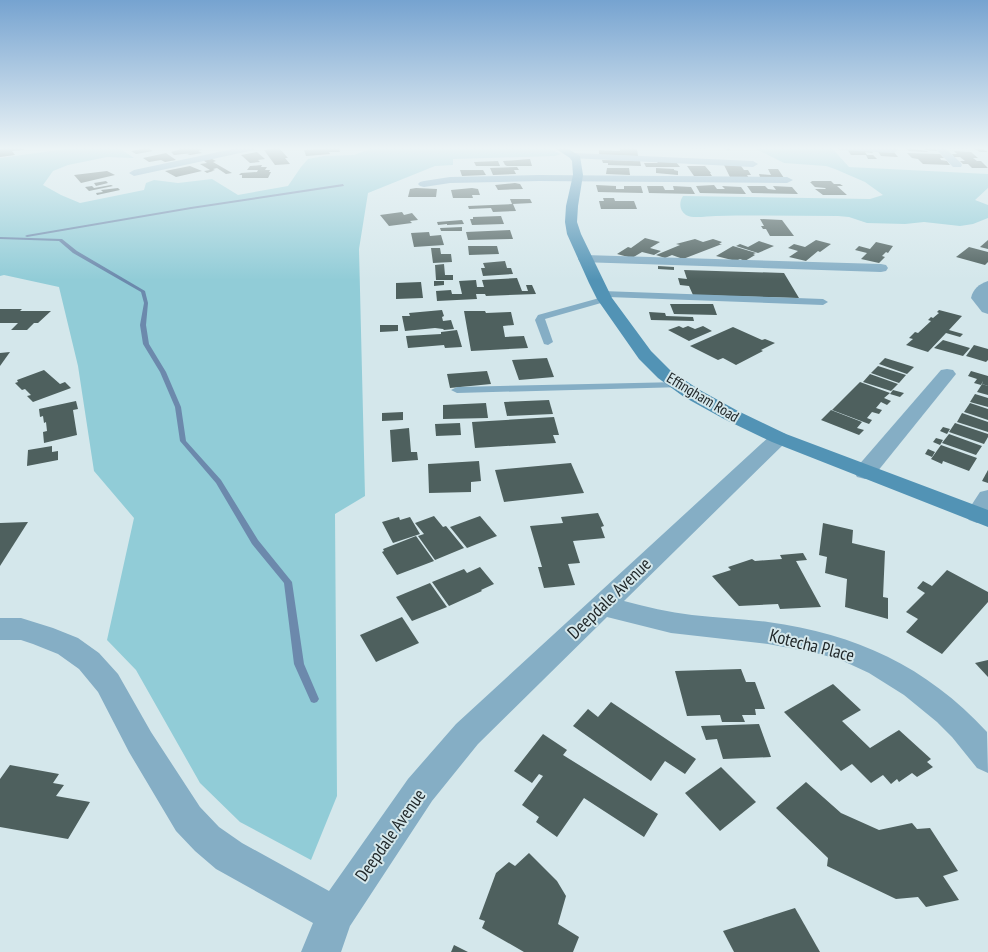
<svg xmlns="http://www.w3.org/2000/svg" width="988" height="952" viewBox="0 0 988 952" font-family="'PT Sans Narrow',sans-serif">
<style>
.green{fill:#91ccd7}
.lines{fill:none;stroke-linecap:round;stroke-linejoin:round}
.stream{fill:#6c89ac;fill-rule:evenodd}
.building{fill:#4e605e}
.path{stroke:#748184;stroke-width:1.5;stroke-dasharray:1.5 1;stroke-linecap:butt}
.lane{fill:#85aec5;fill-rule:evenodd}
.street{fill:#85aec5;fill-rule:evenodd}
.secondary{fill:#5293b5;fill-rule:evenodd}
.labels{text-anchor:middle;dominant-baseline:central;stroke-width:4;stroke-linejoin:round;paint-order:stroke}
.street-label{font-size:15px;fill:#21282a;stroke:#d4e7eb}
.near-street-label{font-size:18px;fill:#21282a;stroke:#d4e7eb}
</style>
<rect width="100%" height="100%" fill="#d4e7eb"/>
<g class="green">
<polygon points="80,147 118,147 134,158 107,157 68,165 53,171 43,185 61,195 80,203 144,190 146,183 154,180 178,183 212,179 238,195 288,186 301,167 308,159 324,156 354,155 368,150 368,147 545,147 561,154 555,156 453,159 453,165 435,166 368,193 359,249 365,496 335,514 337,796 311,860 240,822 200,783 136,670 107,640 134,518 94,471 78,366 59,287 4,275 0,276 0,158"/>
<path d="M748 147H831L849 167 988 174V188L975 200 988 205V218L973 224 960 226 924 222 905 224 867 223 849 217 838 216C798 216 757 215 716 216 707 216 693 219 686 215 679 210 679 202 683 196L870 199 883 195 865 182 835 169 826 166 784 163 758 150Z"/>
</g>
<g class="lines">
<g class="stream">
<polygon points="343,184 344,186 191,209 27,237 25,236 27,235 191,207"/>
<polygon points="0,237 62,239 77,251 145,291 148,303 146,325 149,344 166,372 181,407 186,441 221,480 258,540 292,582 304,664 319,699 317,702 314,703 311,702 294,664 284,583 252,544 216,483 180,441 175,407 160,372 143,344 140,325 144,303 141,292 73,253 59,241 0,239"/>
</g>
</g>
<g class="building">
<polygon points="22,147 24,150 12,151 15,155 0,157 0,149"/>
<polygon points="178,147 197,147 202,150 198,151 202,153 190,155 187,154 193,153 174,155 171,152 181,149"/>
<polygon points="324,147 337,147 339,148 340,152 329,152 330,154 306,156 304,150 324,149"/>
<polygon points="685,147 707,147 708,149 686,148"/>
<polygon points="922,147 933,147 937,151 925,150"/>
<polygon points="949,147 965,147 968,149 951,149"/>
<polygon points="972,147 978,147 988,152 980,152"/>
<polygon points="148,148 153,151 136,154 131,151"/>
<polygon points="279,148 288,158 285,158 290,164 275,165 264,150"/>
<polygon points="620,148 637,149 638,156 599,155 599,150 620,151"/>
<polygon points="906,148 927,151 928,152 909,151"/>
<polygon points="847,149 871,150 873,153 865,152 867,155 873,155 877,159 868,159 866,155 851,155"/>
<polygon points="877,150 893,151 898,157 881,156"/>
<polygon points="954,151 971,152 978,158 973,158 977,161 981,161 988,168 972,168 968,164 963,164 960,161 965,161 960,157 954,157 952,154 957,154"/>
<polygon points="257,152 265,159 258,160 260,162 250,163 241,155"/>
<polygon points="166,153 176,160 165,162 161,160 149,162 143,158"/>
<polygon points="907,153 940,154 944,158 940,158 941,160 947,161 950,165 923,164 918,159 912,158"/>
<polygon points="212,159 216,161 213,162 232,173 226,174 217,168 213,169 215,170 212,171 213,171 207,173 204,171 210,170 200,164 207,163 203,160"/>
<polygon points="530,159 532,166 507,166 505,165 503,161"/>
<polygon points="602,160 640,161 641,166 608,165 608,163 603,163"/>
<polygon points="498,161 500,166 476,166 474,162"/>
<polygon points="656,161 676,162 680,167 646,167 644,163 658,163"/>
<polygon points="262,165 261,167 267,167 265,170 270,170 269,172 271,172 268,178 242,178 242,175 239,175 241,173 257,172 258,170 247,170 250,166"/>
<polygon points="724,165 741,166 744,170 748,170 751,175 747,175 749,178 730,177"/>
<polygon points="190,166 202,171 176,177 165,171"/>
<polygon points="687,166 705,166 711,173 710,173 712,176 694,176"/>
<polygon points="517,167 519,170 514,170 516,174 493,175 490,168"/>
<polygon points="607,168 629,168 630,175 606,174"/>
<polygon points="656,168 674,169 674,170 678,171 678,175 656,173"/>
<polygon points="768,169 778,169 784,178 760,177 759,174 771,175"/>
<polygon points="460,170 483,170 486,175 462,176"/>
<polygon points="107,171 115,175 81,183 74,175"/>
<polygon points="106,181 108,183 96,186 94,183"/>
<polygon points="811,181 831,181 834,184 840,184 843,186 837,186 847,195 823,195 815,189 826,189 825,188 815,187 810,182 812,182"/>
<polygon points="515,183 520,184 523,189 498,190 495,185"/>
<polygon points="111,185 113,186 89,191 85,187 92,186 94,188"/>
<polygon points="596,185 616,186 616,189 624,189 624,186 641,186 643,193 598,192"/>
<polygon points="714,185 717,189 725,189 722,186 741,187 746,194 700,193 696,186"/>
<polygon points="647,186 663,186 665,190 674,190 673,186 691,187 695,194 649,193"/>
<polygon points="747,186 765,186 768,189 776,190 773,186 792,187 798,194 752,193"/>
<polygon points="118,188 120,190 97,195 96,193 103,192 101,190"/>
<polygon points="416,188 437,189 436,197 408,197 410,189"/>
<polygon points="472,188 478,189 480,195 472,195 473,198 453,198 451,190"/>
<polygon points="603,198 614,198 615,201 634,201 637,209 601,209 599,201 604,201"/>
<polygon points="510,199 530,199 532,203 512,204"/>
<polygon points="513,204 516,211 493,212 491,208 469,209 468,206"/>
<polygon points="402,212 404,215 412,213 418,220 410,221 412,223 389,226 380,215"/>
<polygon points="501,216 504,224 472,225 470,219 473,219 473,217"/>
<polygon points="760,219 782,220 794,236 770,236 766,229 763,229 761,226 764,226"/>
<polygon points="462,220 464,224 447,225 447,224 438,225 437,222"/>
<polygon points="462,227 462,231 441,231 440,228"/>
<polygon points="510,230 513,239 468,240 466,232"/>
<polygon points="429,232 430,236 441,235 444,245 414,247 411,233"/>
<polygon points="645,238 660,242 650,248 661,251 654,255 642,252 632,258 617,254 628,247 631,248"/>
<polygon points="695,239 703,242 713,239 722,242 719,244 722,244 683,259 672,255 665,258 656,255 680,245 676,244"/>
<polygon points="816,240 831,244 820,252 818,251 806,261 789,257 798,251 788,248 794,244 805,247"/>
<polygon points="988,240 988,249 980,247"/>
<polygon points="759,241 774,246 758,253 736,246 740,244 748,247"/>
<polygon points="876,242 893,246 888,253 886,252 882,256 885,257 879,263 861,259 867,253 855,250 859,246 870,249"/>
<polygon points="468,246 497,246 499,254 469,255"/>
<polygon points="733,246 756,253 753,254 755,255 745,261 740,259 736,261 716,256"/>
<polygon points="969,247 988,252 988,262 985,265 956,257"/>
<polygon points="431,248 440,248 441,254 451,254 452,262 433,263"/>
<polygon points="505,261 507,268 511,268 513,274 483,276 481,268 485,268 483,263"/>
<polygon points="444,264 445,275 453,275 453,280 436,280 435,265"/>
<polygon points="658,266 674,267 674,270 658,269"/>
<polygon points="684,270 784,273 799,298 693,295 689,286 680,285 678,278 687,279"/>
<polygon points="517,278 522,291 528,291 526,285 532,285 536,294 486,296 485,294 476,294 477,299 437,301 436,291 451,290 452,294 462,294 459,281 476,280 477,287 484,287 482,280"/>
<polygon points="434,281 444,281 444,285 434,286"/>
<polygon points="421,282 423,298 396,299 396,283"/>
<polygon points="670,304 713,304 717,315 674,314"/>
<polygon points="0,309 22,309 20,311 51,311 38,323 34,323 27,330 11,330 18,323 0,323"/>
<polygon points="442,310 444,316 442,317 443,321 451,320 454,329 444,330 443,329 435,328 405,331 402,316 410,316 409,313"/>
<polygon points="939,310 962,316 949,330 963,334 960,337 946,333 928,352 906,345 913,339 909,338 915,332 918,333 931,321 928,320 931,317 933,318 939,313 937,312"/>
<polygon points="464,311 485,311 486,313 511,312 514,325 503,326 505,337 524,336 528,348 471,351"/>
<polygon points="649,312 665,313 666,316 693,317 694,321 651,320"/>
<polygon points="380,325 398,325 398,331 380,332"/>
<polygon points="679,326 683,328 688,326 695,329 703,326 712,331 689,341 668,330"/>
<polygon points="733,327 762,340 765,339 775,343 761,350 763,351 736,365 723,358 718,360 690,346"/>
<polygon points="457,330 462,347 445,348 444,345 408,348 406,336 441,334 441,332"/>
<polygon points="943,340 970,348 963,356 934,348"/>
<polygon points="974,345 988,349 988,360 986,362 966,356"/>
<polygon points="10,352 0,366 0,353"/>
<polygon points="547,358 554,377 519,380 512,360"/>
<polygon points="885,358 914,367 907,374 879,364"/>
<polygon points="878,366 906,375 899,383 871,373"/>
<polygon points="44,370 60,384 65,382 71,388 33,402 27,396 31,395 25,389 22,390 15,383 18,382 17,380"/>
<polygon points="487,371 491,384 450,388 447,374"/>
<polygon points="971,371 988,376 988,386 982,384 983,381 981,385 974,383 977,379 968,376"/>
<polygon points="870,374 898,384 891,391 863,382"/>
<polygon points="860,382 890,393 884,398 891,401 887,405 881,402 876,408 882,410 879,414 872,412 867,418 872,420 869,424 832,410"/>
<polygon points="982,384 988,386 988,395 977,392"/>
<polygon points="893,390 904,393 900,397 890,394"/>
<polygon points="975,394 988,398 988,407 970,402"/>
<polygon points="549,400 553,414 507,416 504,402"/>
<polygon points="76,401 78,409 73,410 77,435 44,443 43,432 47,431 46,422 44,423 43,416 40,417 39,409"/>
<polygon points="486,403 488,418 443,419 443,405"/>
<polygon points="970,403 988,409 988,420 964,412"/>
<polygon points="831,410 862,422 857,428 864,430 859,435 821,420"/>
<polygon points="403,412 403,420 382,421 382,413"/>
<polygon points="962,413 988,422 988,432 957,422"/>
<polygon points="554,417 559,435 553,435 556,443 475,448 472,422"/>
<polygon points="460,423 461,435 436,436 435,424"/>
<polygon points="955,423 988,434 988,437 984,444 949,432"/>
<polygon points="943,427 950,429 947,434 940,431"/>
<polygon points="409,428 411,452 417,452 418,460 392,462 390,430"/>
<polygon points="949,434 982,446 976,455 942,443"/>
<polygon points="936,438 943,440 940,445 933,442"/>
<polygon points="941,445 977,458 969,471 943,461 942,464 931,459"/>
<polygon points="52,446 52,452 58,451 58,460 27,466 28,450"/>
<polygon points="928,449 935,452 932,457 925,454"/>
<polygon points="479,461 481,481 471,482 471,492 429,493 428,464"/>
<polygon points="571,463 584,493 504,502 495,470"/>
<polygon points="988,470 988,483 982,481"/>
<polygon points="598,513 604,526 601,527 605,538 573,541 580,563 568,564 575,585 544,588 538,567 542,567 530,526 563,523 561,517"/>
<polygon points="434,516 443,527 446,526 464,548 435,560 418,536 424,534 415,523"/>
<polygon points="480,516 497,536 467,548 450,527"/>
<polygon points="399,517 400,520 410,517 420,534 393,543 382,522"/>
<polygon points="28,522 0,566 0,523"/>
<polygon points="823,523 853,530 852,543 885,551 883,597 888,598 888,619 845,607 847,579 825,573 827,557 819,555"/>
<polygon points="416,536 434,561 397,575 382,552 384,551 383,549"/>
<polygon points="803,553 807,560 796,561 821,607 780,609 778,604 739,606 712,576 731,570 728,567 752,559 755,561 782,559 780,555"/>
<polygon points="480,567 494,584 481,590 482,591 449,606 432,582 464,569 467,573"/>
<polygon points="947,570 988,592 988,602 942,654 906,632 918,619 906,612 925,593 917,588 923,581 932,586"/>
<polygon points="430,583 447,607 412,621 396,597"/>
<polygon points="402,617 419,643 376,662 360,635"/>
<polygon points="988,660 988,677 975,663"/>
<polygon points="741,669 746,682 755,682 765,709 755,709 756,715 742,715 745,722 722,722 720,715 687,716 675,671"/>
<polygon points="833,684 861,710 842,721 870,748 899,730 931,759 927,762 933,767 917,777 912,773 899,782 897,779 891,784 883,775 871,783 852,764 841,771 784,712"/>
<polygon points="611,702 696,759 685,774 665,761 651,781 573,726 588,709 598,717"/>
<polygon points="759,724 771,757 723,759 717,739 706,740 701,726"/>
<polygon points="543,734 567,750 563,755 658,814 644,837 584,798 557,837 536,822 539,817 522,805 543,776 539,774 532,783 514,771"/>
<polygon points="10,765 59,774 53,783 64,785 56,796 90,802 68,839 0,827 0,779"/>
<polygon points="721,767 756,802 720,831 685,793"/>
<polygon points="806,782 841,813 879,830 912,823 917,829 930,828 958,871 943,876 959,900 926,907 918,897 896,899 827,866 828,858 776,808"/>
<polygon points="529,853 557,881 566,896 558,924 579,937 573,952 524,952 482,928 485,921 479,919 496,873 509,862 515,866"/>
<polygon points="795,908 820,952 734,952 723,931"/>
<polygon points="454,945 468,952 451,952"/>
</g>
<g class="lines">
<polyline class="path" points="37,147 39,148"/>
<g class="lane">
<polygon points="722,147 728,147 731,149 728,151"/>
<polygon points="602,291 823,299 828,302 823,305 608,297 610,299 608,301 545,319 553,342 548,345 544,344 535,320 538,315 603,297 597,294"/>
<polygon points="680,382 686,385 684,387 457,393 451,390 457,387"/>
</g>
<g class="street">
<polygon points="242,147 259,147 254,150 134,176 129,173 134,170"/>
<polygon points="835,147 897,148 898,150 893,153 840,150"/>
<polygon points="934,147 944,147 961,163 962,165 961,167 953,167"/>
<polygon points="575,153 753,161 758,164 753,167 571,158 570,156 571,154"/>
<polygon points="539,175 787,177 793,180 787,183 539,181 450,183 424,187 420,186 418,184 420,182 424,181 450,177"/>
<polygon points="585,255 881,264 886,265 888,268 886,271 881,272 580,262 578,259 580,256"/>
<path d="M988 281V314L982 312 971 298C973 289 979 284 988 281Z"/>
<polygon points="947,369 953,370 956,374 873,477 865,479 857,477 854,472 857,467 941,370"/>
<path d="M779 432 786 434 789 438 786 442 624 601C646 607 669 612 692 615 717 618 743 619 768 622 856 634 926 666 987 732L988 773 977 768 952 737 937 722 904 695 869 673 841 660 816 653 768 644 671 633 607 617 478 744 432 801 350 926 341 952H301L313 923 216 869 195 851 176 831 129 752 98 692 79 669 58 654 33 644 21 640H0V618H21L53 628 78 638 99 653 118 674 151 732 200 807 219 827 242 843 329 891 408 779 456 724 772 434Z"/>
<polygon points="988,490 988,516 985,520 977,523 969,520 965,515 980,492"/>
</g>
<polygon class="secondary" points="553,147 565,147 580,156 583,175 578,206 577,222 581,234 612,298 651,351 670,370 698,389 738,411 786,434 988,510 988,527 772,442 724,419 684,397 658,378 639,359 597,299 589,283 567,234 565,222 566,206 573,175 572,161 570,158"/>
</g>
<linearGradient id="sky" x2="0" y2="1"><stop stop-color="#76a3d0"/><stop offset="0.53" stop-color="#ecf4f6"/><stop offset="1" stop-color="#ecf4f6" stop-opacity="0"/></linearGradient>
<rect width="988" height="280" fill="url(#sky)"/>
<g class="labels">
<g class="street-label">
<text transform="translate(703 397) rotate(31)">Effingham Road</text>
</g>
<g class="near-street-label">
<text transform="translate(609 598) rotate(-44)">Deepdale Avenue</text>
<text transform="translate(812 645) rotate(14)">Kotecha Place</text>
<text transform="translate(390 835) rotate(-55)">Deepdale Avenue</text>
</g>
</g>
</svg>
